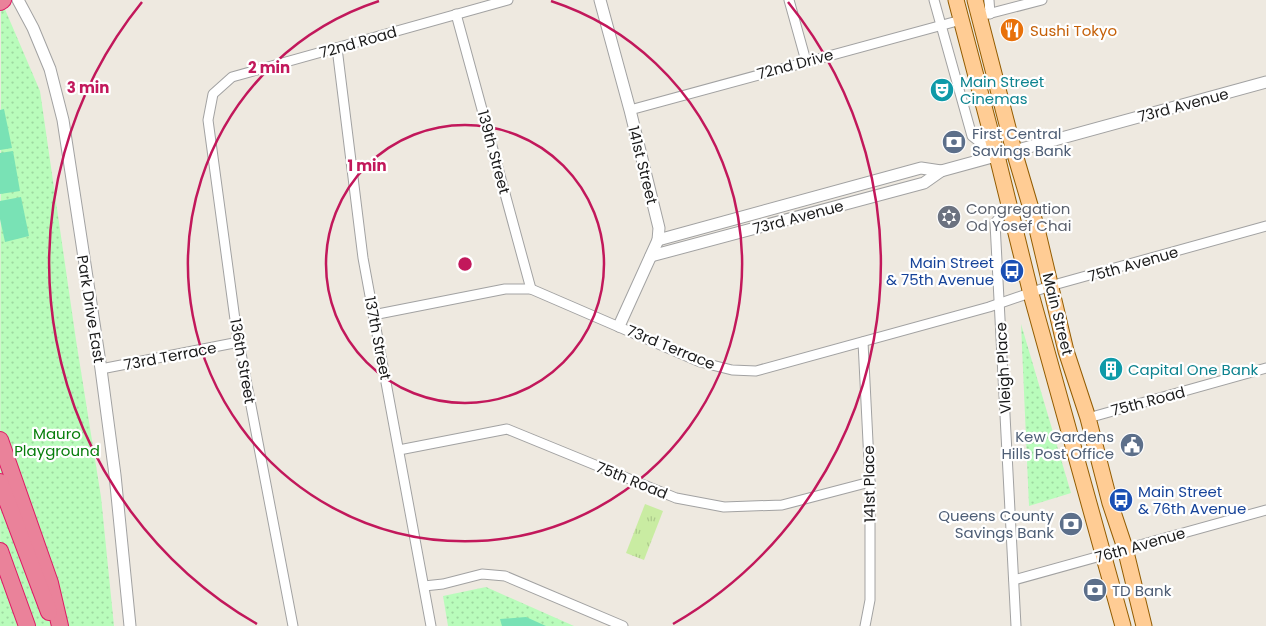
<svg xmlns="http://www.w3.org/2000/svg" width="1266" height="626" viewBox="0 0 1266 626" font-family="Poppins,sans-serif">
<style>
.grass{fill:url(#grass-tufts)}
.park{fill:url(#park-dots)}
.pitch{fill:#79e2b5}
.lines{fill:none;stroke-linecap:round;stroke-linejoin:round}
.minor-casing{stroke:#a2a2a2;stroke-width:11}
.tertiary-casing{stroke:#a2a2a2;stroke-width:13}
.primary-casing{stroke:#935c00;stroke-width:17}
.motorway-casing{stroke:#de1a65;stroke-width:18}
.minor{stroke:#fff;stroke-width:9}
.tertiary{stroke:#fff;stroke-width:11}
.primary{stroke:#ffcc94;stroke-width:15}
.motorway{stroke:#ea829a;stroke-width:16}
.ring{fill:none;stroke:#c2185b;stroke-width:2.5}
.labels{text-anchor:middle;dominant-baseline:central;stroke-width:4.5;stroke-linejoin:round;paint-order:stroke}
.food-label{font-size:15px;fill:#c56008;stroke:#fff;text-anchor:start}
.street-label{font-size:15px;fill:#1b1b1b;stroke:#fff}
.culture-label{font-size:15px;fill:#0d838f;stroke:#fff;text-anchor:start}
.service-label{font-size:15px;fill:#4e5e75;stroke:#fff;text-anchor:start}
.worship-label{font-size:15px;fill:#5b616d;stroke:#fff;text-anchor:start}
.transit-label{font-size:15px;fill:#164399;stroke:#fff;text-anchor:end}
.park-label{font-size:15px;fill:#067d0b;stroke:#fff}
.centre{fill:#c2185b;stroke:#fff;stroke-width:2.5}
.ring-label{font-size:15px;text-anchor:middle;font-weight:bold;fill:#c2185b;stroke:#fff;stroke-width:4.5;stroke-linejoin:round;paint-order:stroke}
</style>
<defs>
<pattern id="grass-tufts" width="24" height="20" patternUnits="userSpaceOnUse" patternTransform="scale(1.25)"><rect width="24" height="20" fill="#c9eca2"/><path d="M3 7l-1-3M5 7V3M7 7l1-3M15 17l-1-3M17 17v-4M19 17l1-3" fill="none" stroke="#acca8b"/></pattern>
<pattern id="park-dots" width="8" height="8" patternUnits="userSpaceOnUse" patternTransform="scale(1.25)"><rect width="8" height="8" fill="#b9fcbb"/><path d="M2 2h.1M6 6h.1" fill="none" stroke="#9ed7a0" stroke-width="1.8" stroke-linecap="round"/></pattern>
</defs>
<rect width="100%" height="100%" fill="#eee9e0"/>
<polygon class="grass" points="645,504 663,511 644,560 626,553"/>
<g class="park">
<polygon points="1,0 40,91 76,340 101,497 114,626 0,626"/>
<polygon points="1021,324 1071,493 1029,506"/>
<polygon points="486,587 574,626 448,626 443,596"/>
</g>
<g class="pitch">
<polygon points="4,109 12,148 0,150 0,110"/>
<polygon points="13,151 20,191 0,194 0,153"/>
<polygon points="21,197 29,236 5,242 0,219 0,201"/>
<polygon points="526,617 546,626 502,626 500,619"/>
</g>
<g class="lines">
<g class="minor-casing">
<g id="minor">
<polyline points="789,0 806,61"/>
<polyline points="934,0 972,136 997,156"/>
<polyline points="989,0 990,14"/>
<polyline points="456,14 531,289"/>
<polyline points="980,16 1042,0"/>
<polyline points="337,48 363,258 431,626"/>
<polyline points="630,110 961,20"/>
<polyline points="1010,205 995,223 1016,626"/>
<polyline points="373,315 505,289 531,289 700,362 732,370 756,371 989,307 1050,286 1266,226"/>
<polyline points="863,342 870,482 870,600 865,626"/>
<polyline points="101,369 239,342"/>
<polyline points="1088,418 1266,368"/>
<polyline points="399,450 507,429 676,498 724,507 782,505 870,482"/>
<polyline points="1014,580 1266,510"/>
<polyline points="424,586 443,584 482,574 505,576 623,626"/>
<polyline points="293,626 236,327 208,120 213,94 232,77 508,0"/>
</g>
</g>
<g class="tertiary-casing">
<g id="tertiary">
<polyline points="18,0 33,28 50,69 63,120 101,369 115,475 130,626"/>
<polyline points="600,0 630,110 659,228 658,240 619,326"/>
<polyline points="658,240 921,168 941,171"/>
<polyline points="651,256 924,183 941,171 1266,82"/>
</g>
</g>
<g class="primary-casing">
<g id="primary">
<polyline points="956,0 997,156 1031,294 1123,626"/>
<polyline points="975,0 1014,151 1037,229 1066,351 1088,418 1110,503 1125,548 1144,626"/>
</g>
</g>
<g class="motorway-casing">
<g id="motorway">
<polyline points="0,2 3,0"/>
<polyline points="0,440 50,583 60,626"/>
<polyline points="0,482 49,612"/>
<polyline points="0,551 27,626"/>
</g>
</g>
<use href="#minor" class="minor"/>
<use href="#tertiary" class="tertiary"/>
<use href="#primary" class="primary"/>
<use href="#motorway" class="motorway"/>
</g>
<g class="ring">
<circle cx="465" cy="264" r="139"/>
<path d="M551 1A277 277 0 1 1 379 1"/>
<path d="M257 624A416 416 0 0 1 142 2M788 2A416 416 0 0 1 673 624"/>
</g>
<defs>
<g id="restaurant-disc" transform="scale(1.25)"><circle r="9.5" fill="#e8710a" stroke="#fff"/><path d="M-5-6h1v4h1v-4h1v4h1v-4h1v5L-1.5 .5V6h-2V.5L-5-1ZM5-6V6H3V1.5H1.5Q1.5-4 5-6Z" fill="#fff"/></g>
<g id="theatre-disc" transform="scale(1.25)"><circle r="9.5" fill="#0f9aa8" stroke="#fff"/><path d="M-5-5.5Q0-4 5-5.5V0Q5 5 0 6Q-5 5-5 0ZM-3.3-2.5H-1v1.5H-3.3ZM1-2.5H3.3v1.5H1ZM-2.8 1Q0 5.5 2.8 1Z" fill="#fff"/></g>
<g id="bank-disc" transform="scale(1.25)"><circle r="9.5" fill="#5c6f8a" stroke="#fff"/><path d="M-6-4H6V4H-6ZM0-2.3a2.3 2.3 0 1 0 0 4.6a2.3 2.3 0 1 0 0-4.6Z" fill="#fff"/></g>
<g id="synagogue-disc" transform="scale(1.25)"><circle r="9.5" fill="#6b7280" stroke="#fff"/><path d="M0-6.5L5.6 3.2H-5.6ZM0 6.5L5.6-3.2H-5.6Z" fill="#fff"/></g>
<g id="bus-disc" transform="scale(1.25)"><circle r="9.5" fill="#1a4fb4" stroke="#fff"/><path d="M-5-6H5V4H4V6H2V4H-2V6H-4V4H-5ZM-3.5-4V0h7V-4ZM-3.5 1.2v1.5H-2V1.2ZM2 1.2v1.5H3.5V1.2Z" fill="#fff"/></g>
<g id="building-disc" transform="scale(1.25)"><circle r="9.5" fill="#0f9aa8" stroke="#fff"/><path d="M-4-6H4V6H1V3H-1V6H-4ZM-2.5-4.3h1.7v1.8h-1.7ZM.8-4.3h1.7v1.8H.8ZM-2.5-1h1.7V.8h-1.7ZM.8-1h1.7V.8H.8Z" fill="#fff"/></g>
<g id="civic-disc" transform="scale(1.25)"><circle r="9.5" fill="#5c6f8a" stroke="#fff"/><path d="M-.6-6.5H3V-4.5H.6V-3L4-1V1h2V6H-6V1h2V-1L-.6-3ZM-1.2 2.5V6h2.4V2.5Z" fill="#fff"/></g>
</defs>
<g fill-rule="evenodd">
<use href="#restaurant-disc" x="1012" y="30"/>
<use href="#theatre-disc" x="942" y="90"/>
<use href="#bank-disc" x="954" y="142"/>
<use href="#synagogue-disc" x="949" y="217"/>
<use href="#bus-disc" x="1012" y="271"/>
<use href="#building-disc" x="1111" y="369"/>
<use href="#civic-disc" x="1132" y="445"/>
<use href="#bus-disc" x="1121" y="500"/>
<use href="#bank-disc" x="1071" y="524"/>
<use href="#bank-disc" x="1095" y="590"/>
</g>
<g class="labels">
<g class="food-label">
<text x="1030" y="30">Sushi Tokyo</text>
</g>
<g class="street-label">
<text transform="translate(358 42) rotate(-16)">72nd Road</text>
<text transform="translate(795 64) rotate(-15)">72nd Drive</text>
<text transform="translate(1183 105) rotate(-15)">73rd Avenue</text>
<text transform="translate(494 152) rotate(75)">139th Street</text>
<text transform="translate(643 165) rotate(76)">141st Street</text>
<text transform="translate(798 217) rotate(-15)">73rd Avenue</text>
<text transform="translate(1133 264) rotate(-16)">75th Avenue</text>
<text transform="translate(91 309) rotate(81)">Park Drive East</text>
<text transform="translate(1058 314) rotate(76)">Main Street</text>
<text transform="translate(378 338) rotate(79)">137th Street</text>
<text transform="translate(671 347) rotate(22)">73rd Terrace</text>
<text transform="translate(170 356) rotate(-11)">73rd Terrace</text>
<text transform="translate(243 361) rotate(80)">136th Street</text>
<text transform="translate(1003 368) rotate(-93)">Vleigh Place</text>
<text transform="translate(1148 401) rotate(-15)">75th Road</text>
<text transform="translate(632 480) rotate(22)">75th Road</text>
<text transform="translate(869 484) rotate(-91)">141st Place</text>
<text transform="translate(1140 545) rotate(-16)">76th Avenue</text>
</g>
<g class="culture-label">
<text x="960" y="81">Main Street<tspan x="960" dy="17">Cinemas</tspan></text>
<text x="1128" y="369">Capital One Bank</text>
</g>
<g class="service-label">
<text x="972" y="133">First Central<tspan x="972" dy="17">Savings Bank</tspan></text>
<text x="1114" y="436" text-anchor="end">Kew Gardens<tspan x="1114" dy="17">Hills Post Office</tspan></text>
<text x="1054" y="515" text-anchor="end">Queens County<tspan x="1054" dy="17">Savings Bank</tspan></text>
<text x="1112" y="590">TD Bank</text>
</g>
<g class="worship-label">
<text x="966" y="208">Congregation<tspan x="966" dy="17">Od Yosef Chai</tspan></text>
</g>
<g class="transit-label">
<text x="994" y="262">Main Street<tspan x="994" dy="17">&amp; 75th Avenue</tspan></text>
<text x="1138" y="491" text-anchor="start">Main Street<tspan x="1138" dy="17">&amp; 76th Avenue</tspan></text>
</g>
<g class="park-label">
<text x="57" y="433">Mauro<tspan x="57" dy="17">Playground</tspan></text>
</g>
</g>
<circle cx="465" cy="264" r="8" class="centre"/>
<g class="ring-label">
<text x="269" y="73">2 min</text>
<text x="88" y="93">3 min</text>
<text x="367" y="171">1 min</text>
</g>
</svg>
